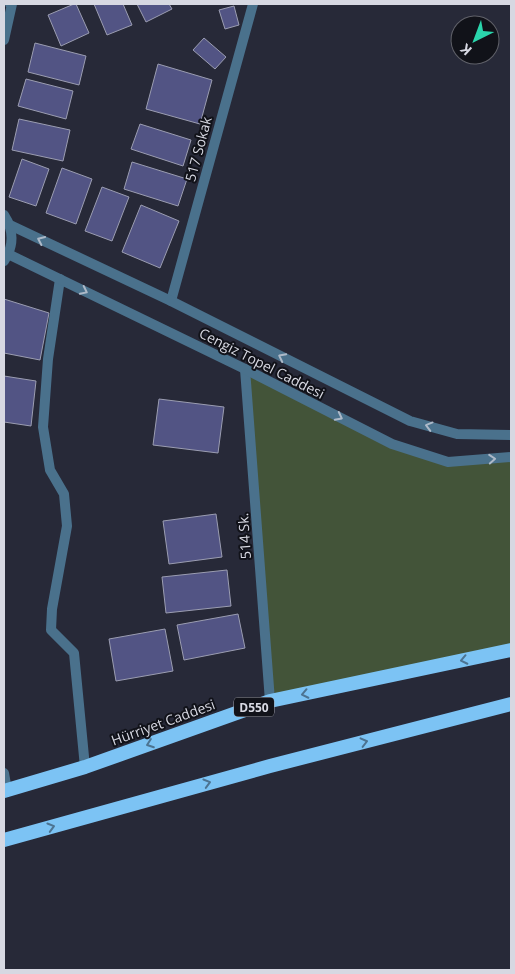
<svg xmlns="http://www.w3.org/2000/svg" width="515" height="974" viewBox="0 0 515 974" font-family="'Open Sans',sans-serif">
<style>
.green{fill:#435439}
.building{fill:#525484;stroke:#9b9db1}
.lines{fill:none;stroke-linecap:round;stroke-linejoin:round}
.minor{stroke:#4a718c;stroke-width:10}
.tertiary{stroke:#4a718c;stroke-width:10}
.trunk{stroke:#7cc3f4;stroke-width:14}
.oneway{stroke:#adb9c8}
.oneway2{stroke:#4c7391}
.labels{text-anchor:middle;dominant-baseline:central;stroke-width:4;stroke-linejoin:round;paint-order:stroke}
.shield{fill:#111219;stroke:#9c9da6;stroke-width:1}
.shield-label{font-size:12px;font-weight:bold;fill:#d7d8e2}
.street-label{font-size:14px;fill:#d7d8e2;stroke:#111219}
</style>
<rect width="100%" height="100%" fill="#272938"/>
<polygon class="green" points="245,369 392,444 448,462 511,457 511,650 270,701"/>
<g class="building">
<polygon points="74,4 76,4 89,33 61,46 48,15"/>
<polygon points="94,4 123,4 132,25 107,35"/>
<polygon points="137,4 169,4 172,9 146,22"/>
<polygon points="234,6 239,25 225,29 219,10"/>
<polygon points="204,38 226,57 215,69 193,50"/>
<polygon points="35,43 86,56 79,85 28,72"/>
<polygon points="158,64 212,80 200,124 146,109"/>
<polygon points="26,79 73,91 66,119 18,106"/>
<polygon points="19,119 70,130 63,161 12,150"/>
<polygon points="140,124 191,140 183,166 131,149"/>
<polygon points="22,159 49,169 36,206 9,197"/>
<polygon points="132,162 187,179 178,206 124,189"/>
<polygon points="62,168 92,179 76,224 46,213"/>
<polygon points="102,187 129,197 112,241 85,231"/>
<polygon points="141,205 179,221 160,268 122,252"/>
<polygon points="4,299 49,313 40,360 4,353"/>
<polygon points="4,376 36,381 31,426 4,422"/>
<polygon points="159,399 224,407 218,453 153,445"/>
<polygon points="216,514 222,557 169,564 163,521"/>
<polygon points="227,570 231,606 166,613 162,577"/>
<polygon points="238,614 245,648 184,660 177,625"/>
<polygon points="165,629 173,671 116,681 109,639"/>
</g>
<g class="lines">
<g class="minor">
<polyline points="60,279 48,359 43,427 50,470 64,494 67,526 52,609 51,630 74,653 85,767"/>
<polyline points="171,301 253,4"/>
<polyline points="245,369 270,701"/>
<polyline points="4,773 7,790"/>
</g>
<g class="tertiary">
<polyline points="4,40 12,4 10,4"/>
<path d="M4 215C14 230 14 246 4 261"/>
<polyline points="10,225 171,301 410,421 457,434 511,435"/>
<polyline points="8,254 245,369 392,444 448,462 511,457"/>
</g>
<g class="trunk">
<polyline points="4,791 85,767 270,701 511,650"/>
<polyline points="4,840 270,766 511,704"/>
</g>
</g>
<defs><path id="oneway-chevron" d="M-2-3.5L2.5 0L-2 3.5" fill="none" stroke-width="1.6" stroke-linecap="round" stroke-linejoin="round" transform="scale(1.25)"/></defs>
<g class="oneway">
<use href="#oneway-chevron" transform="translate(41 240) rotate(-155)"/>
<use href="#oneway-chevron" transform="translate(84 291) rotate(26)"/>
<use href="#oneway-chevron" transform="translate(282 357) rotate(-153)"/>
<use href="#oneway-chevron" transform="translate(339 417) rotate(27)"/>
<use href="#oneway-chevron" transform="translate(429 426) rotate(-165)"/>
<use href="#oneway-chevron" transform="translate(492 459) rotate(-4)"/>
</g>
<g class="oneway2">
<use href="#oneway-chevron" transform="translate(464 660) rotate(168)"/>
<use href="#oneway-chevron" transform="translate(305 694) rotate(168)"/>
<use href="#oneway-chevron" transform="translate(364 742) rotate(-14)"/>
<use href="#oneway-chevron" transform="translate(150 744) rotate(160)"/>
<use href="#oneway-chevron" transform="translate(207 783) rotate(-16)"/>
<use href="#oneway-chevron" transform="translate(51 827) rotate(-16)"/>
</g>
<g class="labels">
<rect class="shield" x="234" y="697.5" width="40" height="19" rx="4"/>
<g class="shield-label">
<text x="254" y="707">D550</text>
</g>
<g class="street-label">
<text transform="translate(198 149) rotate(-75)">517 Sokak</text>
<text transform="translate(262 363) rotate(27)">Cengiz Topel Caddesi</text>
<text transform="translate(244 536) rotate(-94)">514 Sk.</text>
<text transform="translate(163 722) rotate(-20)">Hürriyet Caddesi</text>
</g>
</g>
<rect width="515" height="974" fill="none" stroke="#d7d8e2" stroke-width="10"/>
<g transform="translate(475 40) rotate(222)"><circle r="24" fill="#111219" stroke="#606169"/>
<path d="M0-4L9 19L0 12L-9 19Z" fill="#2ad5ac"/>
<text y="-8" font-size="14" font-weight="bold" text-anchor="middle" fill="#d7d8e2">K</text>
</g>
</svg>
